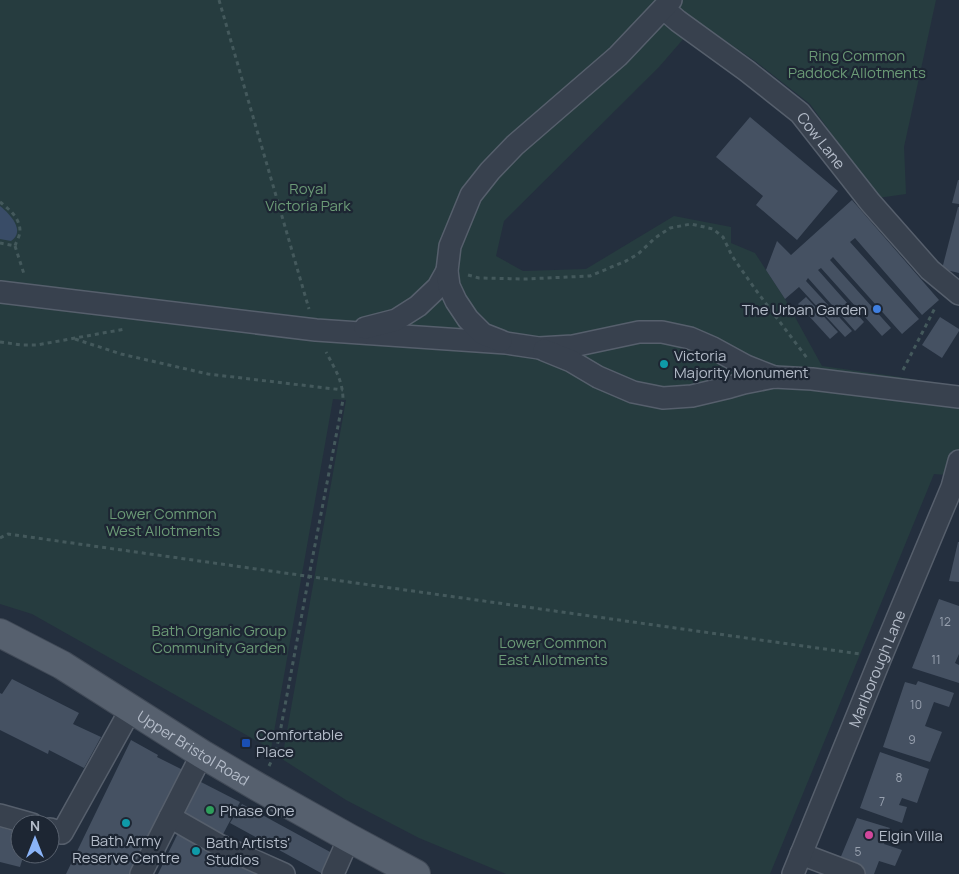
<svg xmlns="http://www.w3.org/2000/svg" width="959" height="874" viewBox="0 0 959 874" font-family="Manrope,sans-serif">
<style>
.green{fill:#263c3f}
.water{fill:#394c67}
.building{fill:#455162}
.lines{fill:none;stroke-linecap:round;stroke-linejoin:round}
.minor-casing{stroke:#565f6c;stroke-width:24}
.major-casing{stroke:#414a57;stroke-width:30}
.path{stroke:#44595c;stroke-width:3;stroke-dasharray:4 4;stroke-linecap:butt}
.minor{stroke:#38414e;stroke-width:21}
.major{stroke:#56606e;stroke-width:28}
.shop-dot{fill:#3f7fe0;stroke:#1d2633;stroke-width:2}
.culture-dot{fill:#0f9aa8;stroke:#1d2633;stroke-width:2}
.transit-dot{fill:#1a4fb4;stroke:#1d2633;stroke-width:2}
.leisure-dot{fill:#2e9e5b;stroke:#1d2633;stroke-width:2}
.hotel-dot{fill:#d1479c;stroke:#1d2633;stroke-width:2}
.labels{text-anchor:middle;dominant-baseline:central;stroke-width:4.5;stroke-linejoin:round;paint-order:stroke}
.number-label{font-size:12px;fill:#98a1af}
.park-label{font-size:15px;fill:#6b9a76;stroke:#1d2633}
.street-label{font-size:15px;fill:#b4bcc9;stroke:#1d2633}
.poi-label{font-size:15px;fill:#b4bcc9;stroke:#1d2633;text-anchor:start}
</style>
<rect width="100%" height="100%" fill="#242f3e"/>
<polygon class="green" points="0,0 936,0 904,147 906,194 878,198 810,104 755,61 698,22 659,67 504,221 496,256 523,271 586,269 674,216 731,227 731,243 755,253 785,299 822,366 900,377 959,387 959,479 946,475 934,474 770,874 506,874 419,838 346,800 282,759 346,400 333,399 271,749 32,614 0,604"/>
<path class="water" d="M0 206C10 214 26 231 11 241L0 239Z"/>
<g class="building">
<polygon points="750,117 838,191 797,240 756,205 763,196 716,157"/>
<polygon points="958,180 959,180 959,204 952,203"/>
<polygon points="852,200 939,300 922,315 855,238 850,242 919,319 902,334 833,257 830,260 891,328 882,336 821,268 818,270 864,322 855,331 808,278 806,281 852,331 845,337 799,287 785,299 766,270 777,241 791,255"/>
<polygon points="958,207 959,207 959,273 942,269"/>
<polygon points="806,297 838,332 830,339 798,304"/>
<polygon points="940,317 959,329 959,331 942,358 922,345"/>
<polygon points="958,542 959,542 959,582 949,581"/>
<polygon points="939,599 959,606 959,654 955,663 959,665 959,683 912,668"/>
<polygon points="12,679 79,713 73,724 101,737 84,768 49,750 48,754 0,730 0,693 2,694"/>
<polygon points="918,681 954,693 949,707 934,702 925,726 942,732 930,762 883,747 905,682 916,685"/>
<polygon points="131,740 158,755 157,757 187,772 135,874 66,874"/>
<polygon points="880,752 929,769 917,803 902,798 899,805 907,807 902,823 860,808"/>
<polygon points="199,781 240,802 221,838 180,817"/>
<polygon points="242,804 332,853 321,873 230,823"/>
<polygon points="857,818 890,828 884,844 902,850 895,866 879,861 874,874 860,874 837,866"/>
<polygon points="0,827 20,833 20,854 24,854 20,867 0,862"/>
<polygon points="179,831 267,874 158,874"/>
</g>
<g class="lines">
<g class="minor-casing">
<g id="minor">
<path id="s1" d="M664 9 678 21 747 71 800 113 870 202 930 270 959 294"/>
<polyline points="0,292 316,330 506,343 539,348 573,346 639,332 662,332 690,338 713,348 746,366 774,377"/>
<polyline points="365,328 396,320 418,306 438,287 447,271"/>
<polyline points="501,341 483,334 468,319 456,301 449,286 447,271 450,246 471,195 490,171 515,145 618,56 671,0"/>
<polyline points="544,350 571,361 598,377 633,392 663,398 692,396 730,387 744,383 774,377 812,379 959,397"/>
<polyline points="0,815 32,824"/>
<polyline points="170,817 219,845 284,874"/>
<polyline points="50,829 62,833 131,709"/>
<polyline points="801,854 854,874"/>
<polyline points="141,874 202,754"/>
<polyline points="333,874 349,838"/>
<path id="s2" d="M793 874 881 657 952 487 959 461"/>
</g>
</g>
<g class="major-casing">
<g id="major">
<path id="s3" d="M0 633 62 665 202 754 258 787 349 838 416 874"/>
</g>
</g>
<g class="path">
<polyline points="219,0 309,309"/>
<path d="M0 202C9 209 20 218 20 231 20 236 16 242 15 246L0 243"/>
<polyline points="15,246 24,274"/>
<polyline points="468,275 479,278 525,279 590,276 626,261 638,254 655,238 670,228 691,224 713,229 723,237 732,256 755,289 807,358"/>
<polyline points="75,339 121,354 208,374 343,390"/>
<polyline points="0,342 22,345 37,345 125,329"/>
<polyline points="903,370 936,306"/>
<polyline points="0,538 8,534 860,654"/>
<path d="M269 766 275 754 279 738 309 576 343 400C343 381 335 369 326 352"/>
</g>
<use href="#minor" class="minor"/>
<use href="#major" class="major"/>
</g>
<circle class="shop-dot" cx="877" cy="309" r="5"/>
<g class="culture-dot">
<circle cx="664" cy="364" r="5"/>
<circle cx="126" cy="823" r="5"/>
<circle cx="196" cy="851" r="5"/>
</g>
<rect class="transit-dot" x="241" y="738" width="10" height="10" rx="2.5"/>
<circle class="leisure-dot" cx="210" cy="810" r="5"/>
<circle class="hotel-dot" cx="869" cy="835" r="5"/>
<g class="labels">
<g class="number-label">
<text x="945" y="621">12</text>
<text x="936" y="659">11</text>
<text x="916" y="704">10</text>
<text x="912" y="739">9</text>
<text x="899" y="777">8</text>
<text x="882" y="801">7</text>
<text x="858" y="851">5</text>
</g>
<g class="park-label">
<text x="857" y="55">Ring Common<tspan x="857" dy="17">Paddock Allotments</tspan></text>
<text x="308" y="188">Royal<tspan x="308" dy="17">Victoria Park</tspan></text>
<text x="163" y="513">Lower Common<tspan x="163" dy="17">West Allotments</tspan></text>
<text x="219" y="630">Bath Organic Group<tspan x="219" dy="17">Community Garden</tspan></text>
<text x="553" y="642">Lower Common<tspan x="553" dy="17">East Allotments</tspan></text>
</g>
<g class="street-label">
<text stroke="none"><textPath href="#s1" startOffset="206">Cow Lane</textPath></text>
<text stroke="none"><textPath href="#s2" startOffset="222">Marlborough Lane</textPath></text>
<text stroke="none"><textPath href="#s3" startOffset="225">Upper Bristol Road</textPath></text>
</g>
<g class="poi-label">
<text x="867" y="309" text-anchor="end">The Urban Garden</text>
<text x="674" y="355">Victoria<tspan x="674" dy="17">Majority Monument</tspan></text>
<text x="256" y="734">Comfortable<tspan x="256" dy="17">Place</tspan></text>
<text x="220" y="810">Phase One</text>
<text x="879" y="835">Elgin Villa</text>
<text x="126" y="840" text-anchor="middle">Bath Army<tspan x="126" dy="17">Reserve Centre</tspan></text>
<text x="206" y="842">Bath Artists'<tspan x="206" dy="17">Studios</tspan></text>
</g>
</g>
<g transform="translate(35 839)"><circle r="24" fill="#1d2633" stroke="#59626f"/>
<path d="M0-4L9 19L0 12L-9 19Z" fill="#8ab4f8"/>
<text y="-8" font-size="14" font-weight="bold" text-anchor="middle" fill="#b4bcc9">N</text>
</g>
</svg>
